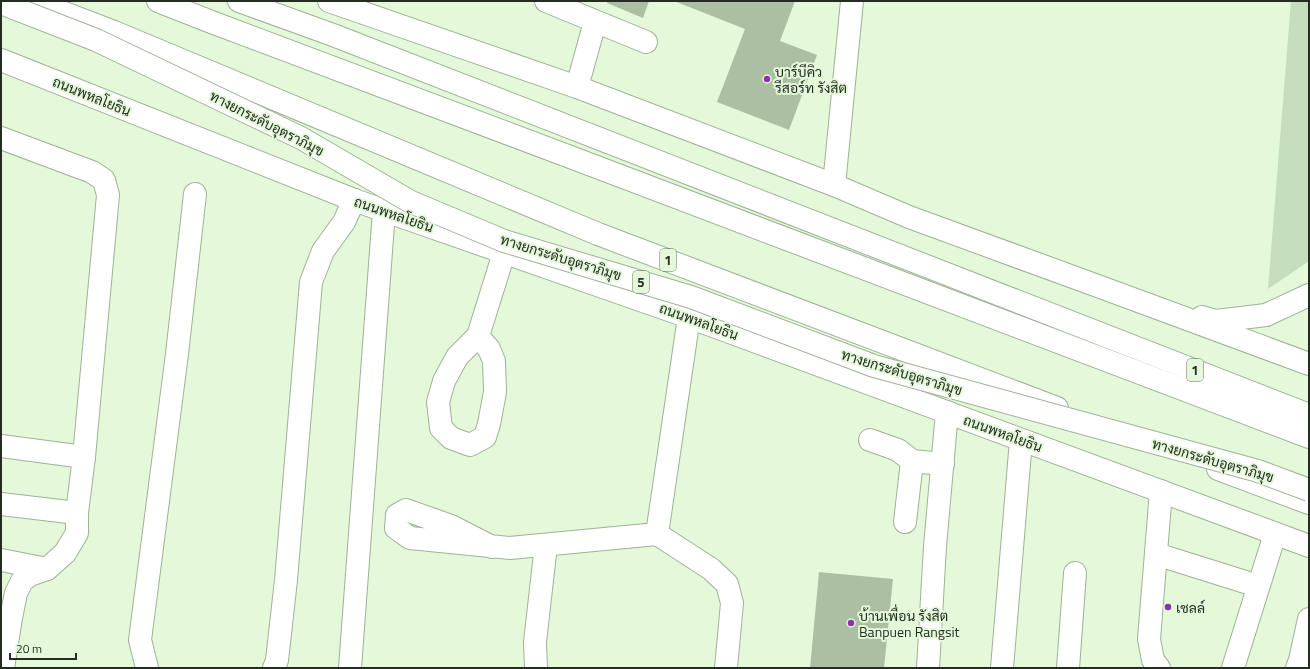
<svg xmlns="http://www.w3.org/2000/svg" width="1310" height="669" viewBox="0 0 1310 669" font-family="'Titillium Web',Sarabun,sans-serif">
<style>
.green{fill:#c6debb}
.building{fill:#abc0a3}
.lines{fill:none;stroke-linecap:round;stroke-linejoin:round}
.minor-casing{stroke:#9eb295;stroke-width:24}
.major-casing{stroke:#9eb295;stroke-width:24}
.highway-casing{stroke:#9eb295;stroke-width:24}
.minor{stroke:#fff;stroke-width:22}
.major{stroke:#fff;stroke-width:22}
.highway{stroke:#fff;stroke-width:22}
.highway-bridge-casing{stroke:#9eb295;stroke-width:24;stroke-linecap:butt}
.highway-bridge{stroke:#fff;stroke-width:22}
.poi-dot{fill:#8836a5;stroke:#e3f9da;stroke-width:1.5}
.labels{text-anchor:middle;dominant-baseline:central;stroke-width:4;stroke-linejoin:round;paint-order:stroke}
.shield{fill:#e3f9da;stroke:#5e6a59;stroke-width:1}
.shield-label{font-size:13px;font-weight:bold;fill:#252d22}
.poi-label{font-size:14px;fill:#252d22;stroke:#e3f9da;text-anchor:start}
.street-label{font-size:14px;fill:#252d22;stroke:#e3f9da}
</style>
<rect width="100%" height="100%" fill="#e3f9da"/>
<polygon class="green" points="1291,1 1309,1 1309,261 1268,289"/>
<g class="building">
<polygon points="608,1 649,1 643,18 607,3"/>
<polygon points="674,1 795,1 780,41 817,55 789,130 717,102 745,29"/>
<polygon points="819,572 893,579 884,668 810,668"/>
</g>
<g class="lines">
<g class="minor-casing">
<g id="minor">
<polyline points="546,1 646,42"/>
<polyline points="577,87 595,22"/>
<polyline points="1,138 92,172 104,180 108,195 84,457 77,513 77,533 65,553 47,569 30,575 22,581 16,593 11,618 3,668"/>
<polyline points="834,185 852,1"/>
<polyline points="478,336 489,349 494,361 495,392 489,424 485,437 470,445 451,438 441,428 438,402 444,381 457,357 478,336 504,253"/>
<polyline points="870,440 898,450 912,461"/>
<polyline points="1,446 84,457"/>
<polyline points="1,504 77,513"/>
<polyline points="905,522 912,461 943,464"/>
<polyline points="657,534 711,569 727,584 732,603 726,668"/>
<polyline points="492,547 451,526 406,510 397,515 396,528 410,538 510,548 657,534 689,317"/>
<polyline points="1156,554 1258,586"/>
<polyline points="1,560 47,569"/>
<polyline points="147,668 140,640 177,354 195,194"/>
<polyline points="274,668 277,660 286,580 311,282 323,251 344,222 354,200"/>
<polyline points="350,668 384,211"/>
<polyline points="536,668 535,642 546,545"/>
<polyline points="928,668 935,546 947,412"/>
<polyline points="1002,668 1021,440"/>
<polyline points="1068,668 1075,573"/>
<polyline points="1159,668 1153,660 1149,639 1161,491"/>
<polyline points="1233,668 1275,534"/>
<polyline points="1297,668 1300,660 1309,619"/>
</g>
</g>
<g class="major-casing">
<g id="major">
<polyline points="329,1 577,87 834,185 909,217 1095,285 1309,364"/>
<polyline points="1,60 354,200 689,317 1309,546"/>
<polyline points="1202,317 1216,321 1266,315 1309,295"/>
</g>
</g>
<g class="highway-casing">
<g id="highway">
<polyline points="33,1 114,32 598,234 1057,408"/>
<polyline points="158,1 214,23 573,158 1309,437"/>
<polyline points="239,1 333,35 1309,415"/>
<polyline points="1218,469 1309,503"/>
</g>
</g>
<use href="#minor" class="minor"/>
<use href="#major" class="major"/>
<use href="#highway" class="highway"/>
<g class="highway-bridge-casing">
<polyline id="highway-bridge" points="1,3 96,40 301,138 411,202 504,241 691,297 874,366 1258,471 1309,490"/>
</g>
<use href="#highway-bridge" class="highway-bridge"/>
</g>
<g class="poi-dot">
<circle cx="767" cy="79" r="4"/>
<circle cx="1168" cy="607" r="4"/>
<circle cx="851" cy="623" r="4"/>
</g>
<g class="labels">
<g class="shield">
<rect x="660" y="249" width="16" height="22" rx="3"/>
<rect x="633" y="271" width="16" height="22" rx="3"/>
<rect x="1187" y="359" width="16" height="22" rx="3"/>
</g>
<g class="shield-label">
<text x="668" y="260">1</text>
<text x="641" y="282">5</text>
<text x="1195" y="370">1</text>
</g>
<g class="poi-label">
<text x="775" y="71">บาร์บีคิว<tspan x="775" dy="16">รีสอร์ท รังสิต</tspan></text>
<text x="1176" y="607">เชลล์</text>
<text x="859" y="615">บ้านเพื่อน รังสิต<tspan x="859" dy="16">Banpuen Rangsit</tspan></text>
</g>
<g class="street-label">
<text transform="translate(92 96) rotate(22)">ถนนพหลโยธิน</text>
<text transform="translate(267 123) rotate(27)">ทางยกระดับอุตราภิมุข</text>
<text transform="translate(394 214) rotate(19)">ถนนพหลโยธิน</text>
<text transform="translate(561 257) rotate(17)">ทางยกระดับอุตราภิมุข</text>
<text transform="translate(699 321) rotate(20)">ถนนพหลโยธิน</text>
<text transform="translate(902 372) rotate(17)">ทางยกระดับอุตราภิมุข</text>
<text transform="translate(1003 433) rotate(20)">ถนนพหลโยธิน</text>
<text transform="translate(1213 460) rotate(16)">ทางยกระดับอุตราภิมุข</text>
</g>
</g>
<rect width="1310" height="669" fill="none" stroke="#252d22" stroke-width="4"/>
<path d="M10 653v6h66v-6" fill="none" stroke="#252d22" stroke-width="2"/>
<text x="16" y="653" font-size="12" fill="#252d22" stroke="#e3f9da" stroke-width="3" paint-order="stroke">20 m</text>
</svg>
